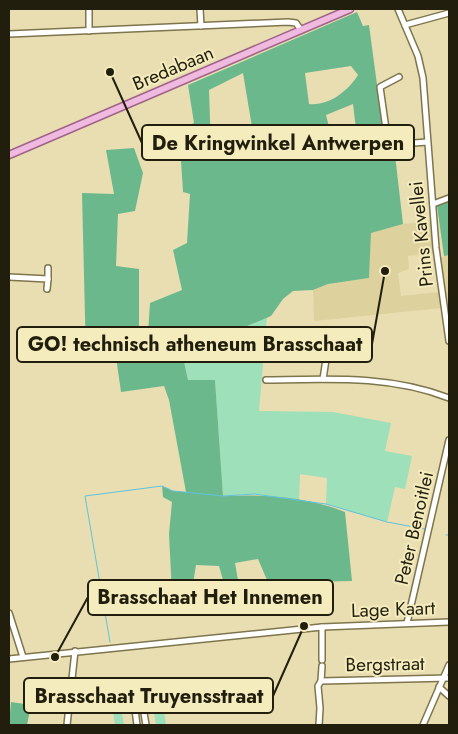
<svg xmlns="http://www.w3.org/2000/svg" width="458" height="734" viewBox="0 0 458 734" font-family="Jost,sans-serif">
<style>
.built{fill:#ddd29d}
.green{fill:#9de0b9}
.forest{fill:#6cb88d;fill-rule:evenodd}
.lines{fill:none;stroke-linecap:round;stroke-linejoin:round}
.stream{stroke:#60c2dc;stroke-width:1}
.minor-casing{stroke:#7e754c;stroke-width:8}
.major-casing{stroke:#a06488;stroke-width:9}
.minor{stroke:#fff;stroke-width:5}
.major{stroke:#efb9e0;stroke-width:6}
.labels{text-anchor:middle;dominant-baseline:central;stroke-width:4;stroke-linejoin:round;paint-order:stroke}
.street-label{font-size:19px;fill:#221e0d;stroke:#f5ecbe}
.leader{fill:none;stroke:#221e0d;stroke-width:2}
.callout-dot{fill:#221e0d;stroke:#f5ecbe;stroke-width:2}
.callout{fill:#f5ecbe;stroke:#221e0d;stroke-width:2}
.callout-label{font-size:20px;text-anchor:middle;font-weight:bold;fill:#221e0d}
</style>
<rect width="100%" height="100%" fill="#e8deb2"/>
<g class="built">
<polygon points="437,205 449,210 449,301 447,301 441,259 444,256"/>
<polygon points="432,221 434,253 408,256 409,269 398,273 401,296 439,292 442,308 314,321 313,290 328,284 369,278 370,233 403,224"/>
</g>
<g class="green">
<polygon points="267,317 259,411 333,412 391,423 385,451 412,456 405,489 395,487 387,522 326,504 327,478 300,474 299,501 254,494 223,496 215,381 188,380 179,339 240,329"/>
<polygon points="130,694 131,699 128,700 128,704 125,704 124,700 120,701 124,725 115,725 111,698"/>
<polygon points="162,695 166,725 156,725 152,699 144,697"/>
</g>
<g class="forest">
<path d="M357 12 363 26 369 25 387 159 395 155 403 224 371 233 369 278 328 284 313 290 293 291 283 299 271 316 240 329 179 339 188 380H215L223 496C263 494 308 497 345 512L352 581 271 583 267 580 258 559 235 563 239 586 225 587 219 566 196 565 192 590 172 593 169 534 172 502 163 497 162 486 173 491 186 492 169 400 164 386 121 392 116 357 86 358 82 193 114 194 106 150 134 148 143 173 135 211 118 214 116 266 139 269V333H148L150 303 182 290 173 250 187 243 190 194 183 192 179 130 194 123 188 85ZM351 66 358 75C348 91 329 106 309 104L305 73ZM243 73 252 127 211 149 209 90ZM353 104 357 137 335 150 326 115Z"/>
<polygon points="449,201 449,255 444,256 437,205"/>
<polygon points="11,702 31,705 27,725 9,725"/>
</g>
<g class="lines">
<g class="stream">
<polyline points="446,535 449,535"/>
<polyline points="110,642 85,496 162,486 173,491 223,496 254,494 326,504 387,522 425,529"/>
</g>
<g class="minor-casing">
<g id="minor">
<polyline points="89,9 89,31"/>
<polyline points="200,9 201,26"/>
<polyline points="398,9 418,56 423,78 436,248 449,341"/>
<polyline points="405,25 449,13"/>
<polyline points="9,34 288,22 296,23 301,30"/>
<polyline points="397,128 386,129 388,145 427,142"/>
<polyline points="386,129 380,87 399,77"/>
<polyline points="433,204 449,198"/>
<polyline points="9,277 48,279 47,289"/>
<polyline points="48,279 48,268"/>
<polyline points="323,379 329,340"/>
<path d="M266 380C329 379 390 375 449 398"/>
<polyline points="9,613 23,657"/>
<polyline points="407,623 449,440"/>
<polyline points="9,659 322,627 449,622"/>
<polyline points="322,660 322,627"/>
<polyline points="321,681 449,678"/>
<polyline points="439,687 449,696"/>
<polyline points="67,725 75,651"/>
<polyline points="137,725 134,702 140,699 142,701 146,725"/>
<polyline points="319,725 320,708 318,686 321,681 322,666"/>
<polyline points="423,725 449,665"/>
</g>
</g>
<g class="major-casing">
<polyline id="major" points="9,155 350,9"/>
</g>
<use href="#minor" class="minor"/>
<use href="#major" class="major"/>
</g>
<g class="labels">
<g class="street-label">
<text transform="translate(173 68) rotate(-23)">Bredabaan</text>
<text transform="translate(421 234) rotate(-96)">Prins Kavellei</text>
<text transform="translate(414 528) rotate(-77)">Peter Benoitlei</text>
<text transform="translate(393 609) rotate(-2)">Lage Kaart</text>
<text transform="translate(385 664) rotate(-1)">Bergstraat</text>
</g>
</g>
<path class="leader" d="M110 72L142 143M385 271L372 344M55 657L88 597M304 626L273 696"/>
<g class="callout-dot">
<circle cx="110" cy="72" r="5"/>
<circle cx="385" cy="271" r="5"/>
<circle cx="55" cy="657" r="5"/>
<circle cx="304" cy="626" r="5"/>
</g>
<g class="callout">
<rect x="142" y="125" width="272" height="35" rx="5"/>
<rect x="17" y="327" width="355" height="35" rx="5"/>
<rect x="88" y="580" width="245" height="35" rx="5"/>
<rect x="24" y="678" width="249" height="35" rx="5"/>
</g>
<g class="callout-label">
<text x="278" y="150">De Kringwinkel Antwerpen</text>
<text x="195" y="351">GO! technisch atheneum Brasschaat</text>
<text x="210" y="604">Brasschaat Het Innemen</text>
<text x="149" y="703">Brasschaat Truyensstraat</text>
</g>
<rect width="458" height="734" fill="none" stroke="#221e0d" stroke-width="20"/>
</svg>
